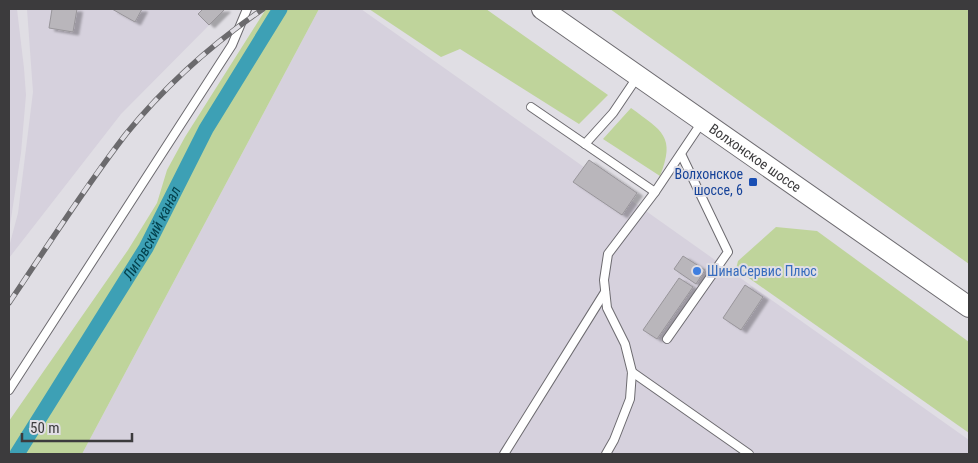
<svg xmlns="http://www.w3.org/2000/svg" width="978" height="463" viewBox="0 0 978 463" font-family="'Roboto Condensed',sans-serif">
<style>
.built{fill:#d6d1dd}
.green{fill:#bfd49b}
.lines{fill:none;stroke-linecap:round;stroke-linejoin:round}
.canal{stroke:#3da0b5;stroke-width:15}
.building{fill:#b9b6bb;stroke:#98959a;filter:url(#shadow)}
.service-casing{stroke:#6d6b70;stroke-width:10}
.secondary-casing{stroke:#6d6b70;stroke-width:22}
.service{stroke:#fff;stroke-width:8}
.secondary{stroke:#fff;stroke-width:20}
.rail-casing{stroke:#6b6a6d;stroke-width:5.5}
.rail{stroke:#e0dee4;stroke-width:4;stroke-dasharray:11;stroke-linecap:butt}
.transit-dot{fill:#1a4fb4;stroke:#e0dee4;stroke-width:2}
.shop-dot{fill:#3f7fe0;stroke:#e0dee4;stroke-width:2}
.labels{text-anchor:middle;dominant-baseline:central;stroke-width:4;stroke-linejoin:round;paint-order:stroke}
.street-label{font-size:14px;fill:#3c3b3d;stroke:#e0dee4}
.transit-label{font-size:14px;fill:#164399;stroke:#e0dee4;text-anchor:end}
.shop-label{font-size:14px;fill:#366cbe;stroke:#e0dee4;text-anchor:start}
.water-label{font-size:15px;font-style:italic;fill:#03414d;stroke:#e0dee4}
</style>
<defs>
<filter id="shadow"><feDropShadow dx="5.5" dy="3" stdDeviation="1" flood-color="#0004"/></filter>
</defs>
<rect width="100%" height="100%" fill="#e0dee4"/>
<g class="built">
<polygon points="9,9 17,9 24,68 26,95 21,153 9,232"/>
<polygon points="27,9 225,9 121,114 9,258 9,247 18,213 33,92"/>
<polygon points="319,9 361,9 969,440 969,454 82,454"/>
</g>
<g class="green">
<polygon points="266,9 319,9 82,454 9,454 9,421 128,250 157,203 167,170 185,137"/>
<polygon points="369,9 486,9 608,95 579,124 460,49 441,57"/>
<polygon points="610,9 969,9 969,264"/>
<path d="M631 108C662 131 676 136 660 176L603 139Z"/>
<polygon points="776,227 817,231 969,342 969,433 736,269 738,261"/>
</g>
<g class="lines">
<path class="canal" id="s1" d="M17 454 146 248 206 129 280 9"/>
</g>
<g class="building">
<polygon points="52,9 77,9 73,32 49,28"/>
<polygon points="112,9 142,9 135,22"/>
<polygon points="203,9 225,9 209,25 198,14"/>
<polygon points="589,160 637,193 622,215 573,182"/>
<polygon points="683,256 705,270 696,284 674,269"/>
<polygon points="679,278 693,287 657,339 643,330"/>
<polygon points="745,285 763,297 741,330 723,318"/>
</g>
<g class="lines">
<g class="service-casing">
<g id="service">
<polyline points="531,107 655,192"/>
<polyline points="585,144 613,113 638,76"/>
<polyline points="667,339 728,252 681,154"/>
<polyline points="632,372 749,454"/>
<polyline points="9,390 232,45 247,9"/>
<polyline points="504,454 605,292"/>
<polyline points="606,454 614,440 630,399 632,372 625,344 607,308 604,280 608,254 655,192 702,122"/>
</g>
</g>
<g class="secondary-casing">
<g id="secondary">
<path id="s2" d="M542 9 969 307"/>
</g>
</g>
<use href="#service" class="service"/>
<use href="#secondary" class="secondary"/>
<g class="rail-casing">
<path id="rail" d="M9 303C47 247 85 187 126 134 165 86 212 44 263 9"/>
</g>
<use href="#rail" class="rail"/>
</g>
<rect class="transit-dot" x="748" y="177" width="10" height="10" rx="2.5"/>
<circle class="shop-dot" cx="697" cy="271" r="5"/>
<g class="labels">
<g class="street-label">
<text stroke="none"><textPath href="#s2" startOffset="260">Волхонское шоссе</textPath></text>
</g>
<g class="transit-label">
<text x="743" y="174">Волхонское<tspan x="743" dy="16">шоссе, 6</tspan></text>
</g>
<g class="shop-label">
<text x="707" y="271">ШинаСервис Плюс</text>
</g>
<g class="water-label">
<text stroke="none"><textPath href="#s1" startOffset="259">Лиговский канал</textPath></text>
</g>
</g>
<rect width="978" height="463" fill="none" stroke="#3c3b3d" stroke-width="20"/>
<path d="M22 433v8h110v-8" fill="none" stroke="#3c3b3d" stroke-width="2.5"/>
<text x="30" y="433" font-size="15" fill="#3c3b3d" stroke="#e0dee4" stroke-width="4" paint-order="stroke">50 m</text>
</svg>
